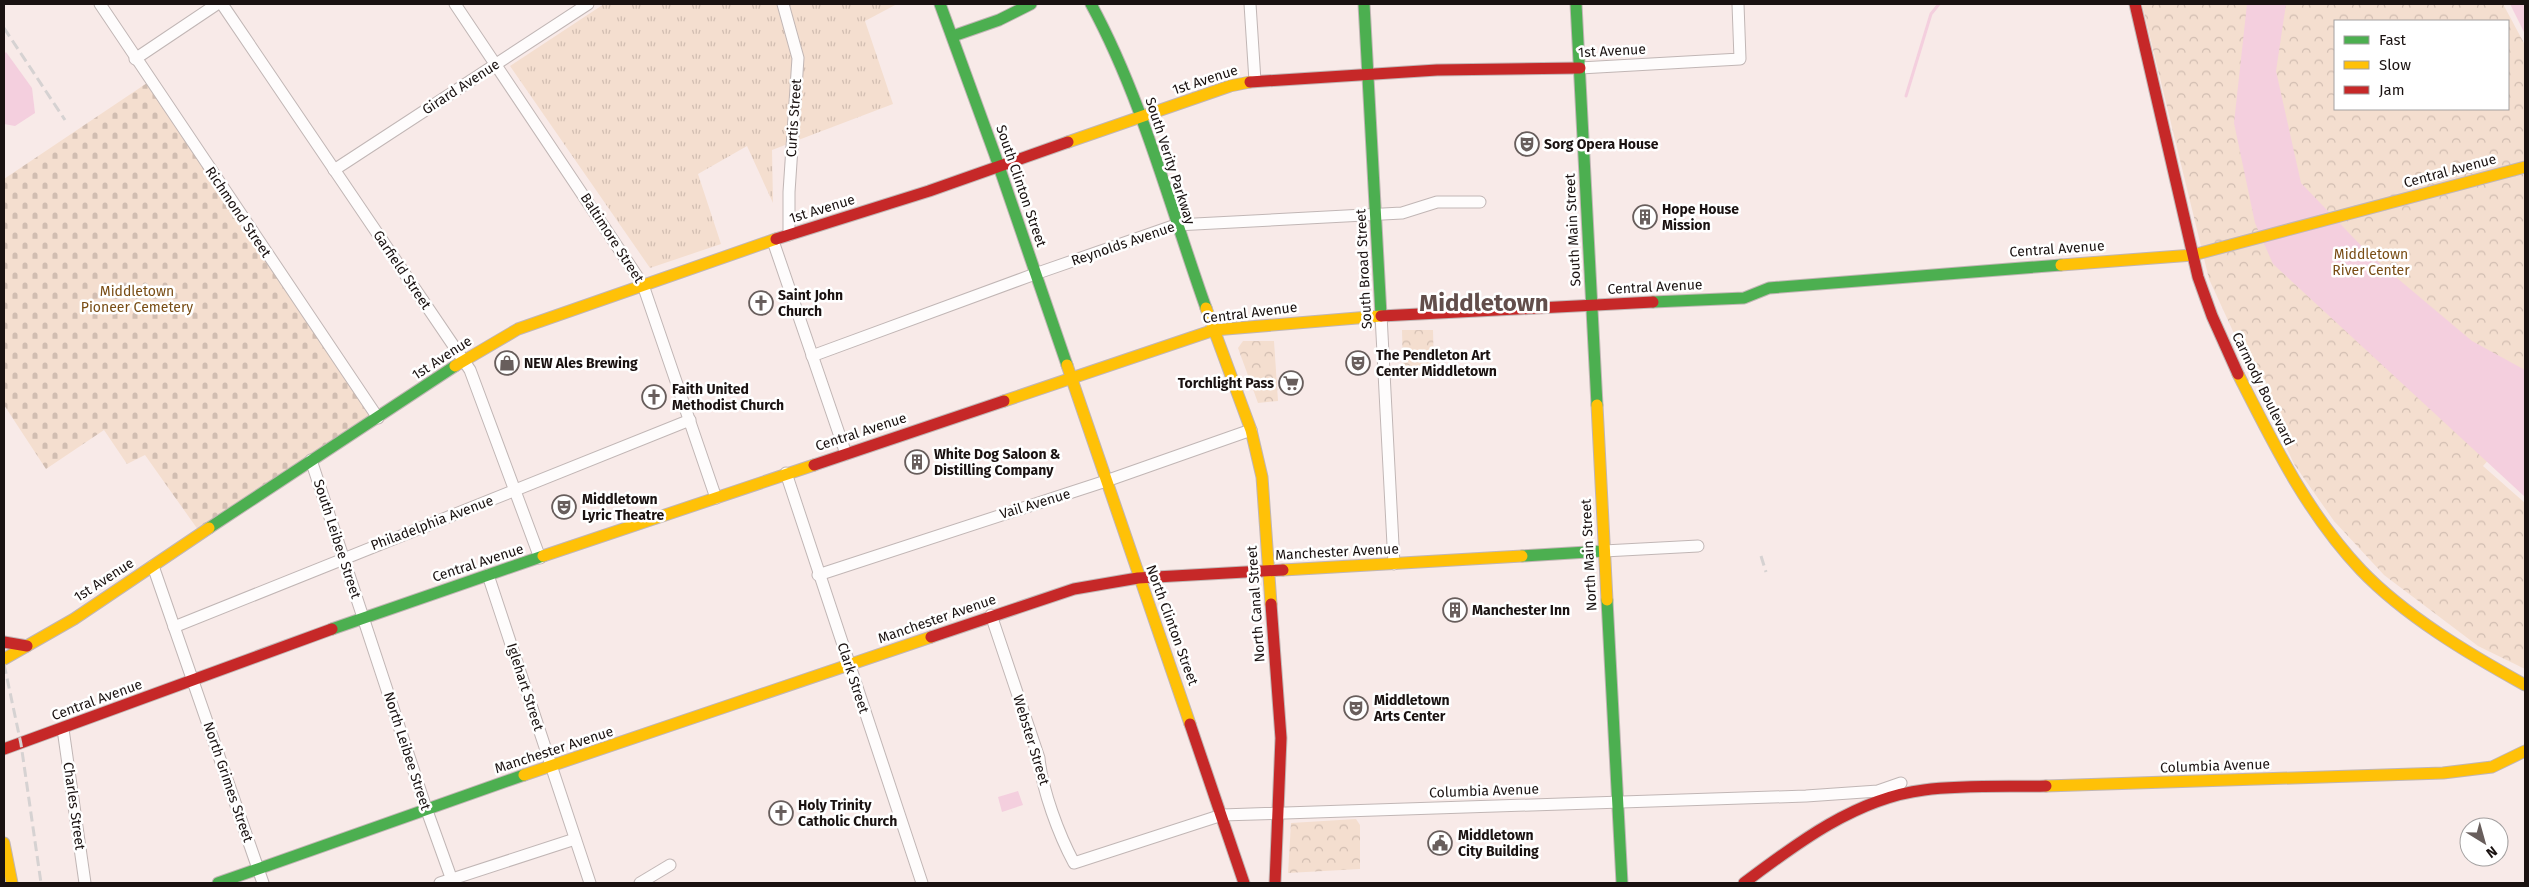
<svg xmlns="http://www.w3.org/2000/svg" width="2529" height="887" viewBox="0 0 2529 887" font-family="'Fira Sans',sans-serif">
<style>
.grass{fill:url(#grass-tufts)}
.cemetery{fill:url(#cemetery-stones)}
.park{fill:url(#park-crowns);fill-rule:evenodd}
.water{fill:#f4cfde}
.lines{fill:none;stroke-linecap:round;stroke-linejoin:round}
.stream{stroke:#f4cfde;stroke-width:3}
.street-casing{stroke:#c1b6b5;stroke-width:13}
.fast-casing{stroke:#c1b6b5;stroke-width:13}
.slow-casing{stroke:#c1b6b5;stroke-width:13}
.jam-casing{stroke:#c1b6b5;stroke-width:13}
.street{stroke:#fefcfc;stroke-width:11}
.fast{stroke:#4caf50;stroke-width:11}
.slow{stroke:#ffc107;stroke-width:11}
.jam{stroke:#c62828;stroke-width:11}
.rail{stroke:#d6d2d2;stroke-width:3;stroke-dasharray:10 5;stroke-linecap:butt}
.labels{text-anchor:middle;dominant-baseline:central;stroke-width:5;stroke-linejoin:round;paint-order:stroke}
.street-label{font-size:14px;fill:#1a1211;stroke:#fff}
.poi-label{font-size:14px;font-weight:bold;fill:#1a1211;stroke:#fff;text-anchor:start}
.park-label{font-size:14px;fill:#794d15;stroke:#fff}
.town-label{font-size:24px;font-weight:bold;fill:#624e4b;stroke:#fff}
</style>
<defs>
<pattern id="grass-tufts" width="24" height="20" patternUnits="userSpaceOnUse" patternTransform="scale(1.25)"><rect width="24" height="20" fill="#f4decf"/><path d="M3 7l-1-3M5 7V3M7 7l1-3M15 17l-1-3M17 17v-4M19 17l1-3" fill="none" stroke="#d1bdb1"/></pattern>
<pattern id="cemetery-stones" width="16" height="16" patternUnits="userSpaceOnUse" patternTransform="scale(1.25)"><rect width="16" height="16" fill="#f4decf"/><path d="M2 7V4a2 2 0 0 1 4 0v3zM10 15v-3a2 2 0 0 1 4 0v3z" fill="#d1bdb1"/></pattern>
<pattern id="park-crowns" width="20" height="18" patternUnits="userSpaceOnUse" patternTransform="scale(1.25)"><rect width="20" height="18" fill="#f4decf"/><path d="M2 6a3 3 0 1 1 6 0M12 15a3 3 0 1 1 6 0" fill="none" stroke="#d1bdb1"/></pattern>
</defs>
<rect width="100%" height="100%" fill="#f8eae8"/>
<polygon class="grass" points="604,4 897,4 865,21 893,104 772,150 773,203 747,146 698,174 721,244 650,268 510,66"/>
<polygon class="cemetery" points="150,81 378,418 201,534 145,455 127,464 104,430 46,469 4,405 4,179"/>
<g class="park">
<path d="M2142 4H2503L2525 45V419L2483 466 2525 503V669L2478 646 2384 575 2334 521 2294 464 2209 279ZM2335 21H2508V109H2335Z"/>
<polygon points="1402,330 1433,330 1434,370 1403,371"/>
<polygon points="1243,341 1274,341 1278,401 1258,403 1238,348"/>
<polygon points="1356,819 1360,825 1360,869 1288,873 1291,823"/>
</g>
<g class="water">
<polygon points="2247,4 2286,4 2276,71 2301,183 2372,257 2472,341 2525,370 2525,497 2273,264 2255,223 2234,123"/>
<polygon points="2510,4 2525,4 2525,34"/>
<polygon points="6,52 32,88 35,113 15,126 4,124 4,54"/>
<polygon points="1018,791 1023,805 1002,812 998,797"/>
</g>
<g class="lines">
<polyline class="stream" points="1906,96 1931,14 1939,4"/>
<g class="street-casing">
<g id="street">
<polyline points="100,4 378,418"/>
<polyline points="222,4 470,370 540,558"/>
<polyline points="455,4 643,285 716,498"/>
<polyline points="783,4 798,58 789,192 789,235"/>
<polyline points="1250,4 1255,81"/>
<polyline points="135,59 217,4"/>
<polyline points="1580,68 1740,59 1738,4"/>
<polyline points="334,170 588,4"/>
<polyline points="773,241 846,454"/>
<polyline points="1381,315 1394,564"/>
<polyline points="812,356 1035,274 1176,225 1402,213 1437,202 1480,202"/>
<polyline points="311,460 426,808 453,883"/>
<polyline points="786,473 922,883"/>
<polyline points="1604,551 1698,546"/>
<polyline points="153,566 263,883"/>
<polyline points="488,575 590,883"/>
<polyline points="818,575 1106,481 1251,430"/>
<path d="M991 615 1039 758C1042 790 1059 835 1074 863L1222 815 1806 796 1878 791 1901 783"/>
<polyline points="174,627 690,420"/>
<polyline points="63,729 85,883"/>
<polyline points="440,883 575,839"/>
<polyline points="640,883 670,865"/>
</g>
</g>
<g class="fast-casing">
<g id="fast">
<polyline points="940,4 995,155 1067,365"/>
<path d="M1091 4C1142 98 1170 207 1206 308"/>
<polyline points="1364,4 1381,315"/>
<polyline points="1576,4 1597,405"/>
<polyline points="953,36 999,20 1031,4"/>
<polyline points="1653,302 1744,298 1769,288 2061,265"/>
<polyline points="209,528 455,366"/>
<polyline points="1522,556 1604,551"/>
<polyline points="1607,600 1622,883"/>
<polyline points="332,629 543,556"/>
<polyline points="218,883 524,775"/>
</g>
</g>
<g class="slow-casing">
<g id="slow">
<polyline points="1068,142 1230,86 1250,82"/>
<polyline points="2061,265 2193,255 2525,167"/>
<polyline points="1206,308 1251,430 1262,477 1271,604"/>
<polyline points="1067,365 1190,724"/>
<polyline points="455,366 518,329 776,239"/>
<path d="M2238 374C2273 443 2307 513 2361 570 2405 616 2469 654 2525 685"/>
<polyline points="1004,401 1214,330 1381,316"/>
<polyline points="1597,405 1607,600"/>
<polyline points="543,556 814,465"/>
<polyline points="1283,570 1522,556"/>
<polyline points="4,659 74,619 209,528"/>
<polyline points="524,775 931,637"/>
<polyline points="2046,786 2443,773 2492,767 2525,751"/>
<polyline points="4,843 12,883"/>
</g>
</g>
<g class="jam-casing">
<g id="jam">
<polyline points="2135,4 2198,277 2212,316 2238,374"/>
<polyline points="1250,82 1437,70 1580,68"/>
<polyline points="776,239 929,191 1068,142"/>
<polyline points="1381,316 1653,302"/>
<polyline points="814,465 1004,401"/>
<polyline points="1271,604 1281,738 1275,883"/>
<polyline points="931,637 1074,589 1138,578 1283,570"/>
<polyline points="4,642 27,646"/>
<polyline points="1190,724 1244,883"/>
<polyline points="4,749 332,629"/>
<path d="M1744 883C1797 843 1857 798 1924 790 1964 785 2006 787 2046 786"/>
</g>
</g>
<use href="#street" class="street"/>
<use href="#fast" class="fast"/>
<use href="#slow" class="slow"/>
<use href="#jam" class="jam"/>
<g class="rail">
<polyline points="4,28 65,120"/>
<polyline points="1761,556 1766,572"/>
<polyline points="4,664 21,744 41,883"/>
</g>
</g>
<defs>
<g id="theatre-ring" transform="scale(1.25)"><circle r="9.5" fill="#fff" stroke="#685e5c" stroke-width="1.5"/><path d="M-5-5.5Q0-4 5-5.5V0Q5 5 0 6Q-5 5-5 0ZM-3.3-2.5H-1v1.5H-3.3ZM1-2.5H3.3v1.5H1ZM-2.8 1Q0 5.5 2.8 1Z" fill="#685e5c"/></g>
<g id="building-ring" transform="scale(1.25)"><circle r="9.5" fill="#fff" stroke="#685e5c" stroke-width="1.5"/><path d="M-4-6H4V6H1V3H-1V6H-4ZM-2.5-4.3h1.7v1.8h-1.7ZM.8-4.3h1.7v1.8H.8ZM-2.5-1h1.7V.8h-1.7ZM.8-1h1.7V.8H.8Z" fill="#685e5c"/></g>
<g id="church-ring" transform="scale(1.25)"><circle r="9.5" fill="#fff" stroke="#685e5c" stroke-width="1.5"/><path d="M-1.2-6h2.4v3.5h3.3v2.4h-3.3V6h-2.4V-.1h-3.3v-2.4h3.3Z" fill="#685e5c"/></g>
<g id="shop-ring" transform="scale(1.25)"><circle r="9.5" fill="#fff" stroke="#685e5c" stroke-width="1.5"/><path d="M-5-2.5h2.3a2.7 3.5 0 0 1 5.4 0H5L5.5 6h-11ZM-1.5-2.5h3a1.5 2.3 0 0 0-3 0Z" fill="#685e5c"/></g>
<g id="supermarket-ring" transform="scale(1.25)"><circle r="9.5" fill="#fff" stroke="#685e5c" stroke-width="1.5"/><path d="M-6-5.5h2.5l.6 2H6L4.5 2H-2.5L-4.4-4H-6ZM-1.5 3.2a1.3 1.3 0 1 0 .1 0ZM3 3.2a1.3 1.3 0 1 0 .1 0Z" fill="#685e5c"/></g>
<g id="civic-ring" transform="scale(1.25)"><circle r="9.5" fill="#fff" stroke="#685e5c" stroke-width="1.5"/><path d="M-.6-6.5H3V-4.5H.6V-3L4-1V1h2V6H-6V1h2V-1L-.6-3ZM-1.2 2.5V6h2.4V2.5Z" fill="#685e5c"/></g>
</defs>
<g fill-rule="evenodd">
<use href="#theatre-ring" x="1527" y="144"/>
<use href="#building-ring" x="1645" y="217"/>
<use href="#church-ring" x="761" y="303"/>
<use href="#shop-ring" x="507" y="363"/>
<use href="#theatre-ring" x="1358" y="363"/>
<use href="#supermarket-ring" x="1291" y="383"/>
<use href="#church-ring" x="654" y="397"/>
<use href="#building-ring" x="917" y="462"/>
<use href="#theatre-ring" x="564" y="507"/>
<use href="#building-ring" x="1455" y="610"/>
<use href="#theatre-ring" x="1356" y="708"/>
<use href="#church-ring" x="781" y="813"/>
<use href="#civic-ring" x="1440" y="843"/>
</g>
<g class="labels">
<g class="street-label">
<text transform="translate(1612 51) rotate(-3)">1st Avenue</text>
<text transform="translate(1205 80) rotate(-18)">1st Avenue</text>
<text transform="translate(461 87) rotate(-33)">Girard Avenue</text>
<text transform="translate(794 118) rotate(-86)">Curtis Street</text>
<text transform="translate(1170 161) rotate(72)">South Verity Parkway</text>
<text transform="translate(2450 171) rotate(-15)">Central Avenue</text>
<text transform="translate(1021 186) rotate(71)">South Clinton Street</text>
<text transform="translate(822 209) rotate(-17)">1st Avenue</text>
<text transform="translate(238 212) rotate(56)">Richmond Street</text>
<text transform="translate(1573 230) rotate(-93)">South Main Street</text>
<text transform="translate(612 238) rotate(57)">Baltimore Street</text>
<text transform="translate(1123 244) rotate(-19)">Reynolds Avenue</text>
<text transform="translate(2057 249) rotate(-4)">Central Avenue</text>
<text transform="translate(1364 269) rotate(-93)">South Broad Street</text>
<text transform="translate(402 270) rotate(56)">Garfield Street</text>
<text transform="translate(1655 287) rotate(-3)">Central Avenue</text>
<text transform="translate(1250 313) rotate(-7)">Central Avenue</text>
<text transform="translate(442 358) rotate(-33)">1st Avenue</text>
<text transform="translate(2263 389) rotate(64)">Carmody Boulevard</text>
<text transform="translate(861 432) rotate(-18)">Central Avenue</text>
<text transform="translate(1035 504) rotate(-17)">Vail Avenue</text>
<text transform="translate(432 523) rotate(-21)">Philadelphia Avenue</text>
<text transform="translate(337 539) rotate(72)">South Leibee Street</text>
<text transform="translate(1337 552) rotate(-3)">Manchester Avenue</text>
<text transform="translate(1589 555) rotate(-93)">North Main Street</text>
<text transform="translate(478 563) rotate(-18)">Central Avenue</text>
<text transform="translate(104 580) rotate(-33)">1st Avenue</text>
<text transform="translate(1256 604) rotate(-94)">North Canal Street</text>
<text transform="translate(937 619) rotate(-19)">Manchester Avenue</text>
<text transform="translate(1172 625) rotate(70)">North Clinton Street</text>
<text transform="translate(853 678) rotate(72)">Clark Street</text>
<text transform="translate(525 687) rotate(72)">Iglehart Street</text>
<text transform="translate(97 700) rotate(-20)">Central Avenue</text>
<text transform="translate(1031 740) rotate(73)">Webster Street</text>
<text transform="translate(554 750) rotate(-18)">Manchester Avenue</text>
<text transform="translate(407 751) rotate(72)">North Leibee Street</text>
<text transform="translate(2215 766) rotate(-2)">Columbia Avenue</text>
<text transform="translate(228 782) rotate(71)">North Grimes Street</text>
<text transform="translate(1484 791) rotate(-2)">Columbia Avenue</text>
<text transform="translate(74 806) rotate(82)">Charles Street</text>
</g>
<g class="poi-label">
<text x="1544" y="144">Sorg Opera House</text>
<text x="1662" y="209">Hope House<tspan x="1662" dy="16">Mission</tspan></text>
<text x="778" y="295">Saint John<tspan x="778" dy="16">Church</tspan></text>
<text x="1376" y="355">The Pendleton Art<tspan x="1376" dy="16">Center Middletown</tspan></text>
<text x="524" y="363">NEW Ales Brewing</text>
<text x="1274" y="383" text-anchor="end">Torchlight Pass</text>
<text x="672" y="389">Faith United<tspan x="672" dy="16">Methodist Church</tspan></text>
<text x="934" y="454">White Dog Saloon &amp;<tspan x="934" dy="16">Distilling Company</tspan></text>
<text x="582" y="499">Middletown<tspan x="582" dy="16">Lyric Theatre</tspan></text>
<text x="1472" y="610">Manchester Inn</text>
<text x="1374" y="700">Middletown<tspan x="1374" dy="16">Arts Center</tspan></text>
<text x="798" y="805">Holy Trinity<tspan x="798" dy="16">Catholic Church</tspan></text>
<text x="1458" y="835">Middletown<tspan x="1458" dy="16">City Building</tspan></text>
</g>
<g class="park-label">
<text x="2371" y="254">Middletown<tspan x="2371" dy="16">River Center</tspan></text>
<text x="137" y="291">Middletown<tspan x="137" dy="16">Pioneer Cemetery</tspan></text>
</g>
<g class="town-label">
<text x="1484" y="303">Middletown</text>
</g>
</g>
<rect width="2529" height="887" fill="none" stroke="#1a1211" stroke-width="10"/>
<rect x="2334" y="20" width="175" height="90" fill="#ffffff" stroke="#a3a0a0"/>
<rect x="2344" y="36" width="25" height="8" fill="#4caf50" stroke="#a3a0a0"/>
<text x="2379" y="45" font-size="15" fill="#1a1211">Fast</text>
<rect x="2344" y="61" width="25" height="8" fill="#ffc107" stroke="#a3a0a0"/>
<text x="2379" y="70" font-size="15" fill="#1a1211">Slow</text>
<rect x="2344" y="86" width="25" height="8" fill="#c62828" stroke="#a3a0a0"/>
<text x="2379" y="95" font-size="15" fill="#1a1211">Jam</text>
<g transform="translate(2484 842) rotate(143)"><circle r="24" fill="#ffffff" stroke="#a3a0a0"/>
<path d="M0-4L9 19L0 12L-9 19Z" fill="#685e5c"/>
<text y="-8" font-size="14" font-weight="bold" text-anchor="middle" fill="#1a1211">N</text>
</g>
</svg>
